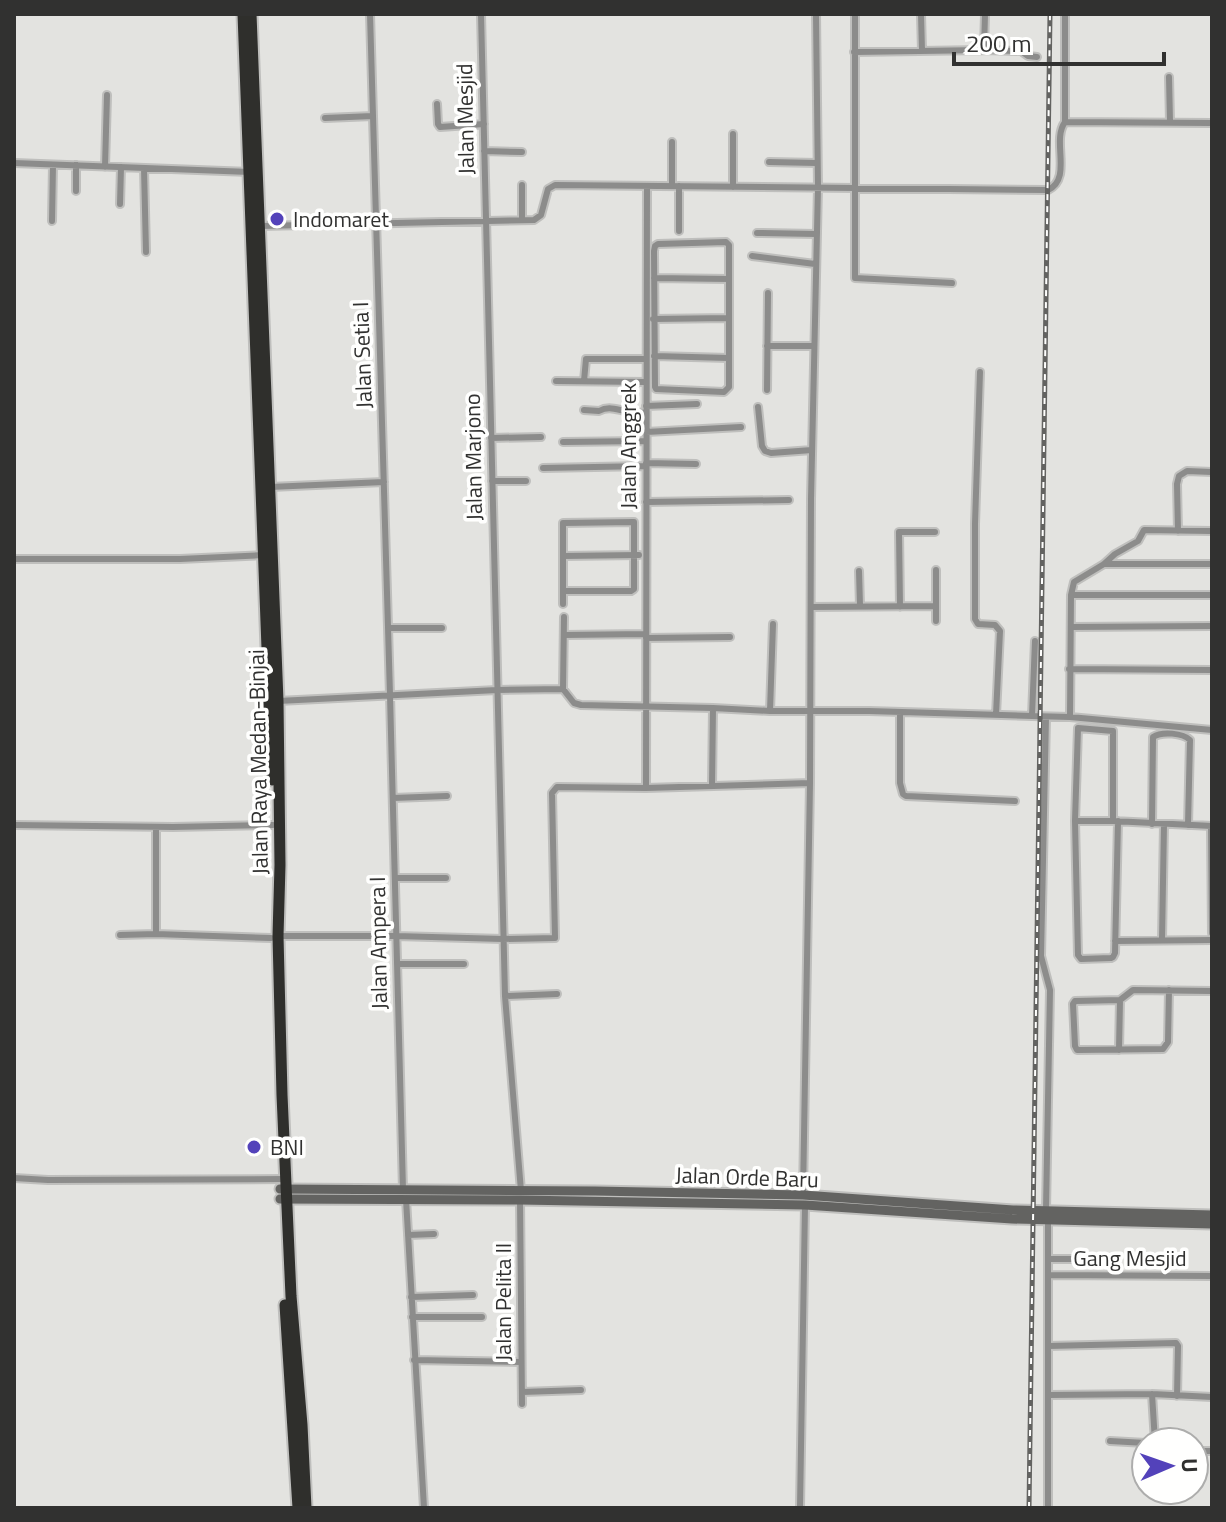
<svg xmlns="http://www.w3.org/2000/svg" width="1226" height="1522" viewBox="0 0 1226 1522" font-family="'Titillium Web',sans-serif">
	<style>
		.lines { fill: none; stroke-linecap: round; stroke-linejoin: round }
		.street-casing { stroke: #bfbfbd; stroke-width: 10 }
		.secondary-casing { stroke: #bfbfbd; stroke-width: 13 }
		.highway-casing { stroke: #bfbfbd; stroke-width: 15 }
		.street { stroke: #8c8c8b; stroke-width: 6 }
		.secondary { stroke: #636361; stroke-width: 9 }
		.highway { stroke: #2f2f2c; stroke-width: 11 }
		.rail-casing { stroke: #636361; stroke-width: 5 }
		.rail { stroke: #fffffe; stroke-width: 2; stroke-dasharray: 6; stroke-linecap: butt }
		.poi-dot { fill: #5342ba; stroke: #fffffe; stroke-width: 3 }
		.labels { text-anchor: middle; stroke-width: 7; stroke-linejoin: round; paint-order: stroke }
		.street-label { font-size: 22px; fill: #313130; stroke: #fffffe }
		.poi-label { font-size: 22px; fill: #313130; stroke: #fffffe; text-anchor: start }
	</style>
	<rect width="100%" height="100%" fill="#e3e3e0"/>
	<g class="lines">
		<defs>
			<path id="street" d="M370,14L390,695L403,1190
				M481,14L505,996L521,1191
				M855,14V278L952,283
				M921,14L922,51
				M984,50L985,14
				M854,52L984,50L1021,51L1028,56L1037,57
				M1169,77L1170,122
				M437,104L438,124L440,127L484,124
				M325,118L373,116
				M1065,122V14
				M733,134V187
				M484,151L522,152
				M769,162L817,163
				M14,163L250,172
				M105,167L107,95
				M144,168L146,252
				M522,185V220
				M672,186V142
				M679,186V231
				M76,191V165
				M120,204L121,167
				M52,221L53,165
				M260,226L534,220L541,215L548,189L555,185L1048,190C1073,178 1051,141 1065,122L1212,123
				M757,233L816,234
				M726,242L729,245V387L724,392L656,389L655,387L654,251L655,246L658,244Z
				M752,256L815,264
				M654,278L729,279
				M653,319L729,318
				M767,346H813
				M654,356L729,358
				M980,372L975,524V619L978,624L995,625L1000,631L996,715
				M556,381L646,382
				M584,381L586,359H646
				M767,390L768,293
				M646,406L697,404
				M758,407L762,446L765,451L771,453L812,450
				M584,410L599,411C608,406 615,409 625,411C632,413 639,412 646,413
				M646,432L741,427
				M491,438L541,437
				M563,442L646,441
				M646,463L696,464
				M543,468L646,466
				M492,481H526
				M270,487L384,482
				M646,502L789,500
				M1178,531L1177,484L1179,476L1187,471L1212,472
				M563,556L639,555
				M14,559H180L264,555
				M1104,564H1212
				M936,570V606
				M859,571L860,606
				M1071,595H1212
				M563,604V523L634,522V589L631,591H563
				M811,607L936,606V621
				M900,607L899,532H935
				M1071,627L1212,626
				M388,628H442
				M564,635L646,634
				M646,638L730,637
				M1069,669L1212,670
				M563,689L564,617
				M278,701L497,690L563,689L574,703L581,705L713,708L770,711H869L1032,716L1070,717L1212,730
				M770,711L773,624
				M900,712V783L903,794L906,796L1015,801
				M1032,716L1035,641
				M1070,717L1071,595L1074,582L1104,564L1115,554L1138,541L1144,530L1212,531
				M712,786L713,708
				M646,788L647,186
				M393,798L447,796
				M1075,821H1113L1212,826
				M1113,821V731L1078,728L1075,821L1078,955L1081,959L1111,958L1113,957L1115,953L1118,821
				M1152,824L1153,737C1162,731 1183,733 1190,740L1188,825
				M14,825L173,827L273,825
				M1211,826L1212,933
				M156,827V934
				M395,878H446
				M120,935L156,934L271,938
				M278,936H396L503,939L555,938L552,793L557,787L646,788L810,783
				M1162,940L1164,824
				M1115,941L1212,940
				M397,964H464
				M1169,990L1168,1042L1163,1049L1077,1050L1075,1046L1073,1004L1075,1001L1120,1000L1133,990L1212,991
				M505,996L557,994
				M1119,1050L1120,1000
				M14,1178L48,1180L286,1179
				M803,1195L810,783L811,499L818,187L816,14
				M406,1199L424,1508
				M520,1200L522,1404
				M1046,1210L1050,990L1041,956L1046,717
				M1048,1221V1508
				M408,1235L434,1234
				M1048,1259H1086
				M1048,1275L1212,1276
				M411,1297L473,1295
				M412,1317H482
				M1048,1346L1176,1343L1178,1346L1177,1396
				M414,1360L521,1362
				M522,1392L581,1390
				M1152,1394L1155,1442
				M1048,1395L1152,1394L1212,1397
				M1110,1441L1146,1443
				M1194,1451H1212
				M800,1508L805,1205"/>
			<path id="secondary" d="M280,1189L595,1191L803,1195L1013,1210L1212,1215
				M280,1199L520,1200L805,1205L1012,1219L1212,1224"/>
			<path id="highway" d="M243,14L272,780
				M251,14L278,701L280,865L278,936L282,1095L291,1296L302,1425L306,1508
				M285,1305L298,1508"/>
		</defs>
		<!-- street casing -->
		<use href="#street" class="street-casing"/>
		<!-- secondary casing -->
		<use href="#secondary" class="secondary-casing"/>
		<!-- highway casing -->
		<use href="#highway" class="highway-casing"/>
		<!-- street -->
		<use href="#street" class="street"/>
		<!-- secondary -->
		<use href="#secondary" class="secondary"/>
		<!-- highway -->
		<use href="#highway" class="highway"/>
		<defs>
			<path id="rail" d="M1029,1508L1050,14"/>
		</defs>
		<!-- rail casing -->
		<use href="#rail" class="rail-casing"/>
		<!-- rail -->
		<use href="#rail" class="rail"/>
	</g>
	<!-- markers -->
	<g class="poi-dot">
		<circle cx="277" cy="219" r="8"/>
		<circle cx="254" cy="1147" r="8"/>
	</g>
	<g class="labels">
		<!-- street labels -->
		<g class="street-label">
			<text transform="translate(465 119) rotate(-91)" y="8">Jalan Mesjid</text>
			<text transform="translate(362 355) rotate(-92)" y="8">Jalan Setia I</text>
			<text transform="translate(628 446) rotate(-90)" y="8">Jalan Anggrek</text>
			<text transform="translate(473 457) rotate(-91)" y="8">Jalan Marjono</text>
			<text transform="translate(258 762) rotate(-91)" y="8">Jalan Raya Medan-Binjai</text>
			<text transform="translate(378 943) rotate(-91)" y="8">Jalan Ampera I</text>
			<text transform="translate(747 1177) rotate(2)" y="8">Jalan Orde Baru</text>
			<text x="1130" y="1266">Gang Mesjid</text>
			<text transform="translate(503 1302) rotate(-90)" y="8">Jalan Pelita II</text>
		</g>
		<!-- poi labels -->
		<g class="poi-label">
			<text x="293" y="227">Indomaret</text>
			<text x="270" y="1155">BNI</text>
		</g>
	</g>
	<!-- border -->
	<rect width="1226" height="1522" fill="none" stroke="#313130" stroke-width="32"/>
	<!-- north arrow -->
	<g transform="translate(1170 1466) rotate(88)"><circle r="38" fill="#fffffe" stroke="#adadac" stroke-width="2"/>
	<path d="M0-6L14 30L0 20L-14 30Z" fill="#5342ba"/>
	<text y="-12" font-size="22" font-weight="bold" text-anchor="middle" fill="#313130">U</text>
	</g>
	<!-- scale -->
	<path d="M954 52v12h210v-12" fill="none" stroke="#313130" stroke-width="4"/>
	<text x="966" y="52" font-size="24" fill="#313130" stroke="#fffffe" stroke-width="6" paint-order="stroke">200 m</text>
</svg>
